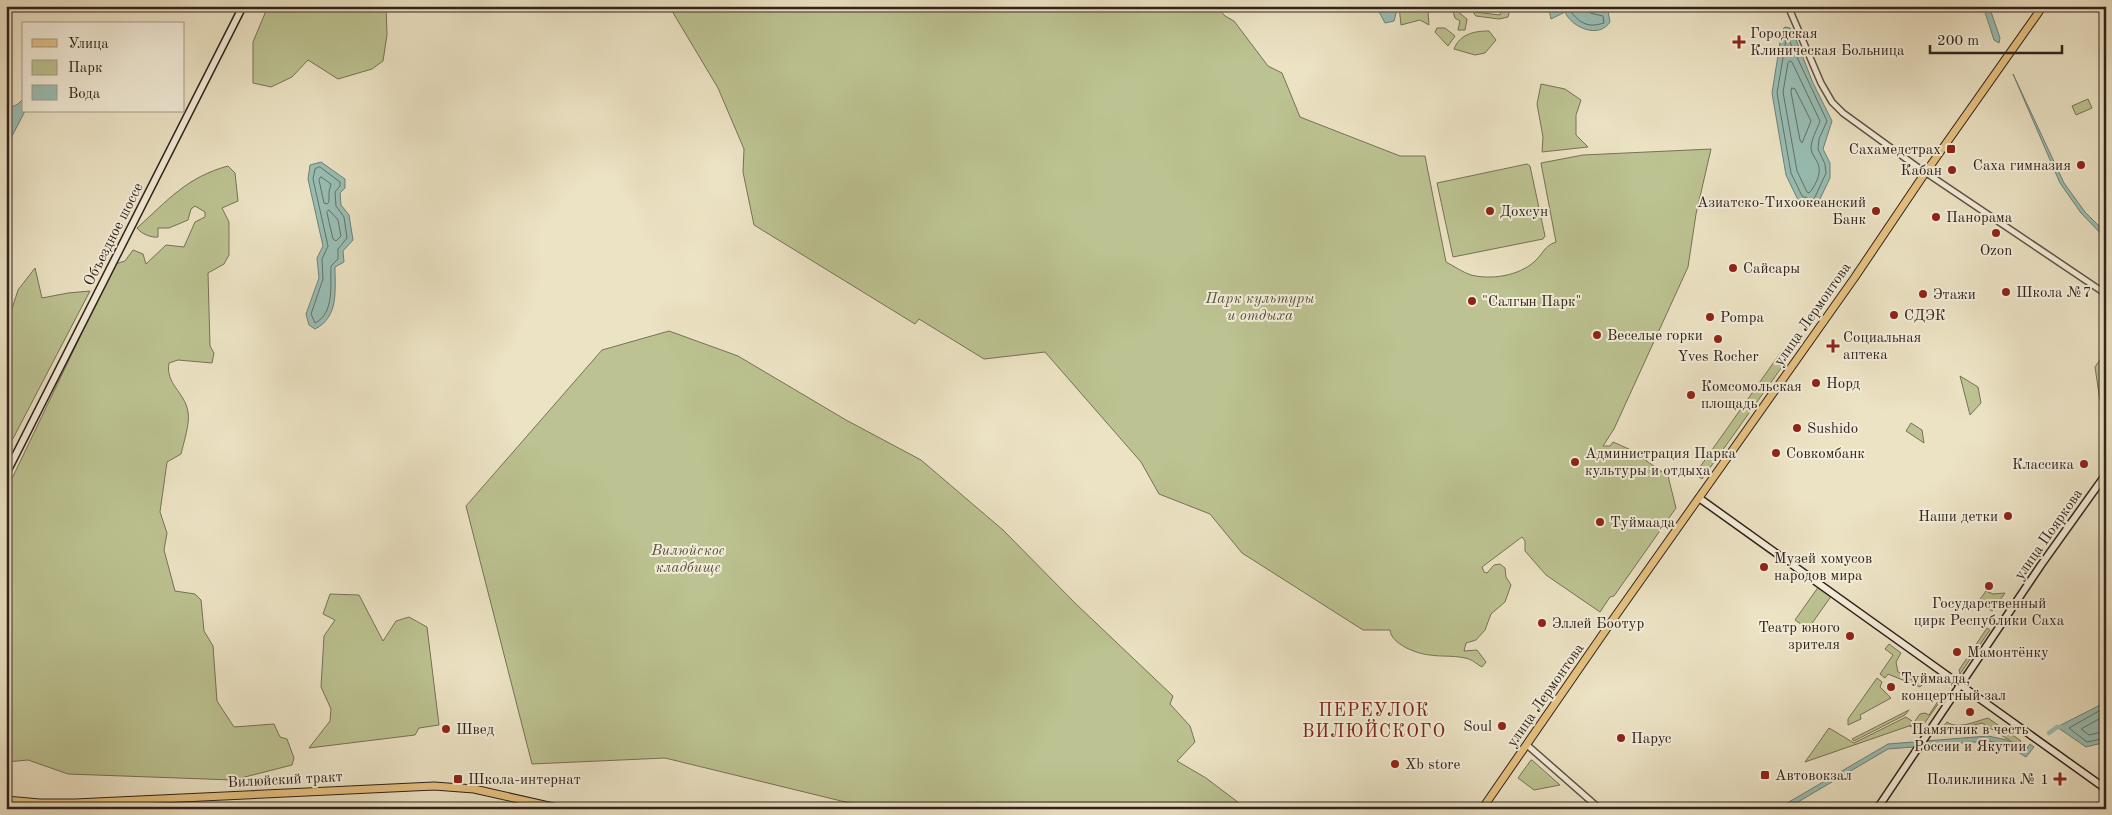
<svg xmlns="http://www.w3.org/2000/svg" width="2112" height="815" viewBox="0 0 2112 815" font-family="'Old Standard TT',serif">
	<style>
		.green { fill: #bcc291; stroke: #767256 }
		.water { fill: #99beb4; stroke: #6f8077 }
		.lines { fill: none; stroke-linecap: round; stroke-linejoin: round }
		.shore { stroke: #647068; stroke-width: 1 }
		.canal { stroke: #99beb4; stroke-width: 4.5 }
		.tertiary-casing { stroke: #5f5246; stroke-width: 8 }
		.secondary-casing { stroke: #30221c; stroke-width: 9 }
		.primary-casing { stroke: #30221c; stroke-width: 9 }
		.tertiary { stroke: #f3edd9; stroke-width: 5 }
		.secondary { stroke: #f3edd9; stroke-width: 6 }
		.primary { stroke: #e6c282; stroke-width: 7 }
		.poi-dot { fill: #8f2418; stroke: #f3edd9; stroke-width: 2 }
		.labels { text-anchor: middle; stroke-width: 4; stroke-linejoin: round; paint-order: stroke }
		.poi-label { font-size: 15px; fill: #30221c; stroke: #f3edd9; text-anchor: start }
		.street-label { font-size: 15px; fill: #30221c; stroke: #f3edd9 }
		.park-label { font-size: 15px; font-style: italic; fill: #5a523f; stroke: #f3edd9 }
		.quarter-label { font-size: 18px; letter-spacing: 1px; fill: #7a1f14; stroke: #f3edd9 }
	</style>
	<rect width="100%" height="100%" fill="#ece3c4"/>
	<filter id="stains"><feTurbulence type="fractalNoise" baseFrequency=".004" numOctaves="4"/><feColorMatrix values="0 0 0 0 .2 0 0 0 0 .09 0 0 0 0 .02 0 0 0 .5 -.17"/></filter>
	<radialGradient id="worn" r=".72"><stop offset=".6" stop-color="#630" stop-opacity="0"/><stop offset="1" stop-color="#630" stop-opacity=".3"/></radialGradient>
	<!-- green -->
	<path class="green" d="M268,6H386L387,35L383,61L372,69L338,79L308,60L292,77L271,87L253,83V42Z
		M669,6H1216L1225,16L1234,21L1268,66L1282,73L1300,117L1400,156H1425L1446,262C1454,266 1462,272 1471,275C1491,280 1518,276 1534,262C1543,254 1544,246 1556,242L1541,163L1583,155L1711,149L1696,214L1688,267L1614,429L1603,446H1610L1613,442L1631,450L1668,476L1676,508L1614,596L1610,597L1600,612L1546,575L1525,551V541L1522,537L1482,567L1484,572L1487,573L1494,565L1500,564L1505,568L1506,577L1511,585L1505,602L1491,614L1485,630L1476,640L1466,643L1464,651L1477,650L1486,662L1482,667C1478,665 1474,661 1469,659C1456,655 1443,657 1430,655C1417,654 1391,644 1390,630H1363L1242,553L1210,514L1159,494L1141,462L1045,352L984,359L919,319L915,324L754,225L743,172L744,149L718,88Z
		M1399,6H1455L1457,11L1467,19L1465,30H1458L1460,21L1455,18L1452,8L1428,12L1429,25L1420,20L1401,25Z
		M1502,6H1511L1508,17L1499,19L1476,16L1474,14V12L1500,15Z
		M1437,28H1445L1455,36L1448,46L1435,32Z
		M1489,31L1496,40L1485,53L1475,55L1454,49C1460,34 1474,31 1489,31Z
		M1541,84L1565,89L1581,100L1576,115V135L1588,147L1542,152L1543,137L1537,104Z
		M2088,99L2092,108L2076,115L2072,106Z
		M1527,164L1530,166L1545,236L1543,239L1453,257L1437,183Z
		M228,166L235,173L238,201L222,208L229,222V255L224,264L208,273L210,346L214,353L212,363L178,360L169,363C165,384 185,392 188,412C190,424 184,441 181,454L167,462L160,512L167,533L164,550L175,591L195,594L201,600L204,631L213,646L217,701L234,727L274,724L280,737L287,739L294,758L292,765L233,780L68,774L28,760L6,762V491L115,264L125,261L133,250L143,254L146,264L166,245L184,247L195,222L205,217V212L195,206L191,209L188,220L169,228H158V237C152,238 141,234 137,228C168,200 187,177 228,166Z
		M35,268L42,298L68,293L90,291L6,452V315H10L18,290Z
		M669,331L738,356L846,420L921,460L1003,530L1076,604L1173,696L1170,704L1190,726L1195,742L1177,761L1206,778L1247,809H874L665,758L532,764L466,506L602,350Z
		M2106,351V392L2100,401L2095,367Z
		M1781,352L1789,357L1702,479L1695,474Z
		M1960,376L1978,387L1981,403L1970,415Z
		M1911,423L1922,430L1924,443L1906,431Z
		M1819,586L1832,595L1808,629L1795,620Z
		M1986,591L1993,594L2005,593L1992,611L1978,602Z
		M330,594L359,595L383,641L396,621L409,617L427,627L439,725L419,728L415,735L309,748L330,721L331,709L321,687L324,636L335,620L323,614Z
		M1987,628L1990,630L1960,674L1959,670Z
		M1889,644L1901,653L1896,662L1898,672L1922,685L1920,687L1888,674L1885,678L1880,674L1893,655L1885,649Z
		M1877,678L1882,682L1880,687L1891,698L1860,715L1861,719L1848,725V719Z
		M1944,692L1946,693L1921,728L1909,726L1805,762L1829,728L1854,743L1906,717L1912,721L1910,726H1920L1915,721L1920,714L1925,713L1929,715Z
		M1909,710L1905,715L1854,741L1852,739Z
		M1988,718L2021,741L2017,745L1982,723L1962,728H1942L1947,722C1958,730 1976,721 1988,718Z
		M1531,760H1532L1560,785L1534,790L1518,778Z"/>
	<!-- water -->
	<path class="water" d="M1376,6H1398L1394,21L1385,23Z
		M1548,6H1576L1608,11L1610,22C1599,39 1572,28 1565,12L1551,19Z
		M1983,6H1989L2000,38L1999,43L1994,40Z
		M1785,27L1790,28L1793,32L1813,83L1832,121L1823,149L1830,163V178L1819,201L1813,205L1805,204L1798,200L1786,175L1772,93L1782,30Z
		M2013,74L2064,183L2085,212L2106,233V239L2081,213L2060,183Z
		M24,98L25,111L6,148V110L18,104Z
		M321,162L345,179V188L340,193L341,205L349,215L353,240L343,251L344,262L335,267C335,290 339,317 315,329L309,325L306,314L319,278L317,258L323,246L308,179L310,165Z
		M2106,702V742L2086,747L2057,727Z
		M1988,736L2007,740L2025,751L2030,744L2034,747L2026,757L2005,744L1988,741L1888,749L1786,809H1777L1888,744Z"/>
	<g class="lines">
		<!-- shore -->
		<path class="shore" d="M1553,6L1556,11L1568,9C1579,21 1585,29 1604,23L1603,16L1590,13L1587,6
			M1788,38L1827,121L1819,139L1818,149L1825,164L1826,173L1815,197L1812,200L1802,196L1791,173L1777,93L1786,40Z
			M1790,61L1792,62L1820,121C1817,130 1811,139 1811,149C1812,156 1818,160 1819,167C1821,175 1814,188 1809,193L1807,192L1797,171L1783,92L1788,63Z
			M1792,88L1795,89L1811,121L1802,143L1800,140L1791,92Z
			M320,167L340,182V186L335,192L336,206L344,217L347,238L338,249V259L331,266C330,284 335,313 315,323L311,314L323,279L322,259L328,246L313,179L315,169Z
			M321,177L331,184L329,192V202L327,204L324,203L319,180Z
			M329,210L338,220L341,236L336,241L333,239L327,213Z
			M2106,707L2069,728L2087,742L2106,738
			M2106,715L2081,729L2089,735L2106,731"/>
		<!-- canal -->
		<path class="canal" d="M2049,733L2057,727H2060"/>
		<defs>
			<path id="tertiary" d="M1788,6L1821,83L1832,102L1843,113L1916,166L2106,294
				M1527,745L1600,809"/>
			<path id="secondary" d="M6,474L243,6
				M1699,498L2106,789
				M1877,809L2041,565L2106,474"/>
			<path id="primary" d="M6,800L40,803H75L434,786L474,789L562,809
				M1482,809L1614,618L1855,277L1921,179L2043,6"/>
		</defs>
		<!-- tertiary casing -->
		<use href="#tertiary" class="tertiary-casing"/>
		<!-- secondary casing -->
		<use href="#secondary" class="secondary-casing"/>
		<!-- primary casing -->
		<use href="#primary" class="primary-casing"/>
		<!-- tertiary -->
		<use href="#tertiary" class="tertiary"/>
		<!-- secondary -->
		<use href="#secondary" class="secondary"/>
		<!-- primary -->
		<use href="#primary" class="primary"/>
	</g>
	<!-- markers -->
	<g class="poi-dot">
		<path d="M1736.5 34.5h5v5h5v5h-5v5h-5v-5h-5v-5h5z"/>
		<rect x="1946" y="144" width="10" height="10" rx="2.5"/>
		<circle cx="2081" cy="165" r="5"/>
		<circle cx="1952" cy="170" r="5"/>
		<circle cx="1490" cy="211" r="5"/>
		<circle cx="1876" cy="211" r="5"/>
		<circle cx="1936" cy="217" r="5"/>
		<circle cx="1996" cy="233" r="5"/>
		<circle cx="1733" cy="268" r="5"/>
		<circle cx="2006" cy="292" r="5"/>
		<circle cx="1923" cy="294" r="5"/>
		<circle cx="1472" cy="301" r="5"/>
		<circle cx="1894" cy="315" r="5"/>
		<circle cx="1710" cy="317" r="5"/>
		<circle cx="1597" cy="335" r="5"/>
		<circle cx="1718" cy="339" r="5"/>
		<path d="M1830.5 338.5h5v5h5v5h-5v5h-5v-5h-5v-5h5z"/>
		<circle cx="1816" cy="383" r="5"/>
		<circle cx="1691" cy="395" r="5"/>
		<circle cx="1797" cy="428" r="5"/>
		<circle cx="1776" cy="453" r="5"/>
		<circle cx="1575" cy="462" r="5"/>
		<circle cx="2084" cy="464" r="5"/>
		<circle cx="2008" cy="516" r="5"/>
		<circle cx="1600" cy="522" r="5"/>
		<circle cx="1764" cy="567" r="5"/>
		<circle cx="1989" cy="586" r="5"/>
		<circle cx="1542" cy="623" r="5"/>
		<circle cx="1850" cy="636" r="5"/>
		<circle cx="1957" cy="652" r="5"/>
		<circle cx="1891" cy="687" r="5"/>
		<circle cx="1970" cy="712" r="5"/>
		<circle cx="1502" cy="726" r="5"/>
		<circle cx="446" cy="729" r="5"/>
		<circle cx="1621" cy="738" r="5"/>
		<circle cx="1395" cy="764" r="5"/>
		<rect x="1760" y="770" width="10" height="10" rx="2.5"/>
		<rect x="453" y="774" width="10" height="10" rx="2.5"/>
		<path d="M2057.5 771.5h5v5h5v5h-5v5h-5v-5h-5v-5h5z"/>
	</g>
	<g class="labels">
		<!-- poi labels -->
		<g class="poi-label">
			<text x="1750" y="38">Городская<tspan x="1750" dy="17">Клиническая Больница</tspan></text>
			<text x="1941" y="154" text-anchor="end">Сахамедстрах</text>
			<text x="2071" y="170" text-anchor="end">Саха гимназия</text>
			<text x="1942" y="175" text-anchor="end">Кабан</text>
			<text x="1866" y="207" text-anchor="end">Азиатско-Тихоокеанский<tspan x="1866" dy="17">Банк</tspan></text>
			<text x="1500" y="216">Дохсун</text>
			<text x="1946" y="222">Панорама</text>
			<text x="1996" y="255" text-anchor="middle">Ozon</text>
			<text x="1743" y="273">Сайсары</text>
			<text x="2016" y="297">Школа №7</text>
			<text x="1933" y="299">Этажи</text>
			<text x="1482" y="306">"Салгын Парк"</text>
			<text x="1904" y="320">СДЭК</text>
			<text x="1720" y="322">Pompa</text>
			<text x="1607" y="340">Веселые горки</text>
			<text x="1843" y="342">Социальная<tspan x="1843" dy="17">аптека</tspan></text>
			<text x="1718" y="361" text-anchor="middle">Yves Rocher</text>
			<text x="1826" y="388">Норд</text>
			<text x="1701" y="391">Комсомольская<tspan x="1701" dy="17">площадь</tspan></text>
			<text x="1807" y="433">Sushido</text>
			<text x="1585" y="458">Администрация Парка<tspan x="1585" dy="17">культуры и отдыха</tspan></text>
			<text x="1786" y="458">Совкомбанк</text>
			<text x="2074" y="469" text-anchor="end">Классика</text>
			<text x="1998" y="521" text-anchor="end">Наши детки</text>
			<text x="1610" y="527">Туймаада</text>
			<text x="1774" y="563">Музей хомусов<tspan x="1774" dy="17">народов мира</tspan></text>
			<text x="1989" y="608" text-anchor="middle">Государственный<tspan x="1989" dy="17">цирк Республики Саха</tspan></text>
			<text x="1552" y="628">Эллей Боотур</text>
			<text x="1840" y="632" text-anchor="end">Театр юного<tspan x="1840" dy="17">зрителя</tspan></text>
			<text x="1967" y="657">Мамонтёнку</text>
			<text x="1901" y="683">Туймаада,<tspan x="1901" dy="17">концертный зал</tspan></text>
			<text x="1492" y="731" text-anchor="end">Soul</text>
			<text x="456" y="734">Швед</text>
			<text x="1970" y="734" text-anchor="middle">Памятник в честь<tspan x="1970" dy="17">России и Якутии</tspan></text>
			<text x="1631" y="743">Парус</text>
			<text x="1405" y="769">Xb store</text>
			<text x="1775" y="780">Автовокзал</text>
			<text x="468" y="784">Школа-интернат</text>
			<text x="2049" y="784" text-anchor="end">Поликлиника № 1</text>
		</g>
		<!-- street labels -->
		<g class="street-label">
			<text transform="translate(113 234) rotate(-63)" y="5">Объездное шоссе</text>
			<text transform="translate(1812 314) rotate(-55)" y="5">улица Лермонтова</text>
			<text transform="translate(2048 534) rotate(-55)" y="5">улица Пояркова</text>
			<text transform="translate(1545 695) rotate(-55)" y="5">улица Лермонтова</text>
			<text transform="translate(285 779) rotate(-3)" y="5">Вилюйский тракт</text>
		</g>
		<!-- park labels -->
		<g class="park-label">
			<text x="1260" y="303">Парк культуры<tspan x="1260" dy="17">и отдыха</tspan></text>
			<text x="688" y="555">Вилюйское<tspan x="688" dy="17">кладбище</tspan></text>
		</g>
		<!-- quarter labels -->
		<g class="quarter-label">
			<text x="1374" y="716">ПЕРЕУЛОК<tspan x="1374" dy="21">ВИЛЮЙСКОГО</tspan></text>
		</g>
	</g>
	<!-- margin -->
	<rect width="2112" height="815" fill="none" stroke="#ece3c4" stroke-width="25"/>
	<rect x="8" y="8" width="2097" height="800" fill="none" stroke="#30221c" stroke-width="2.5"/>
	<rect x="12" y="12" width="2087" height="790" fill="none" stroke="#30221c"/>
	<!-- legend -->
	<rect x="22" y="22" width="162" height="90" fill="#f3edd9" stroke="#a59c8d"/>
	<rect x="32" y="39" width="25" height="8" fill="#e6c282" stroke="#a59c8d"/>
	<text x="68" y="48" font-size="15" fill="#30221c">Улица</text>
	<rect x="32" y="60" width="25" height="15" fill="#bcc291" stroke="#a59c8d"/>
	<text x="68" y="72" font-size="15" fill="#30221c">Парк</text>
	<rect x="32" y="85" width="25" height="15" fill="#99beb4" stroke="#a59c8d"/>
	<text x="68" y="98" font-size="15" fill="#30221c">Вода</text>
	<!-- scale -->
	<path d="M1930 45v8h132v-8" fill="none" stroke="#30221c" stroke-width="2.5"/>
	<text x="1937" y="45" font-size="15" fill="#30221c" stroke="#f3edd9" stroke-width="4" paint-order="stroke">200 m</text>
	<rect width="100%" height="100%" filter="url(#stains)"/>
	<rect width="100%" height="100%" fill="url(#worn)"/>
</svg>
